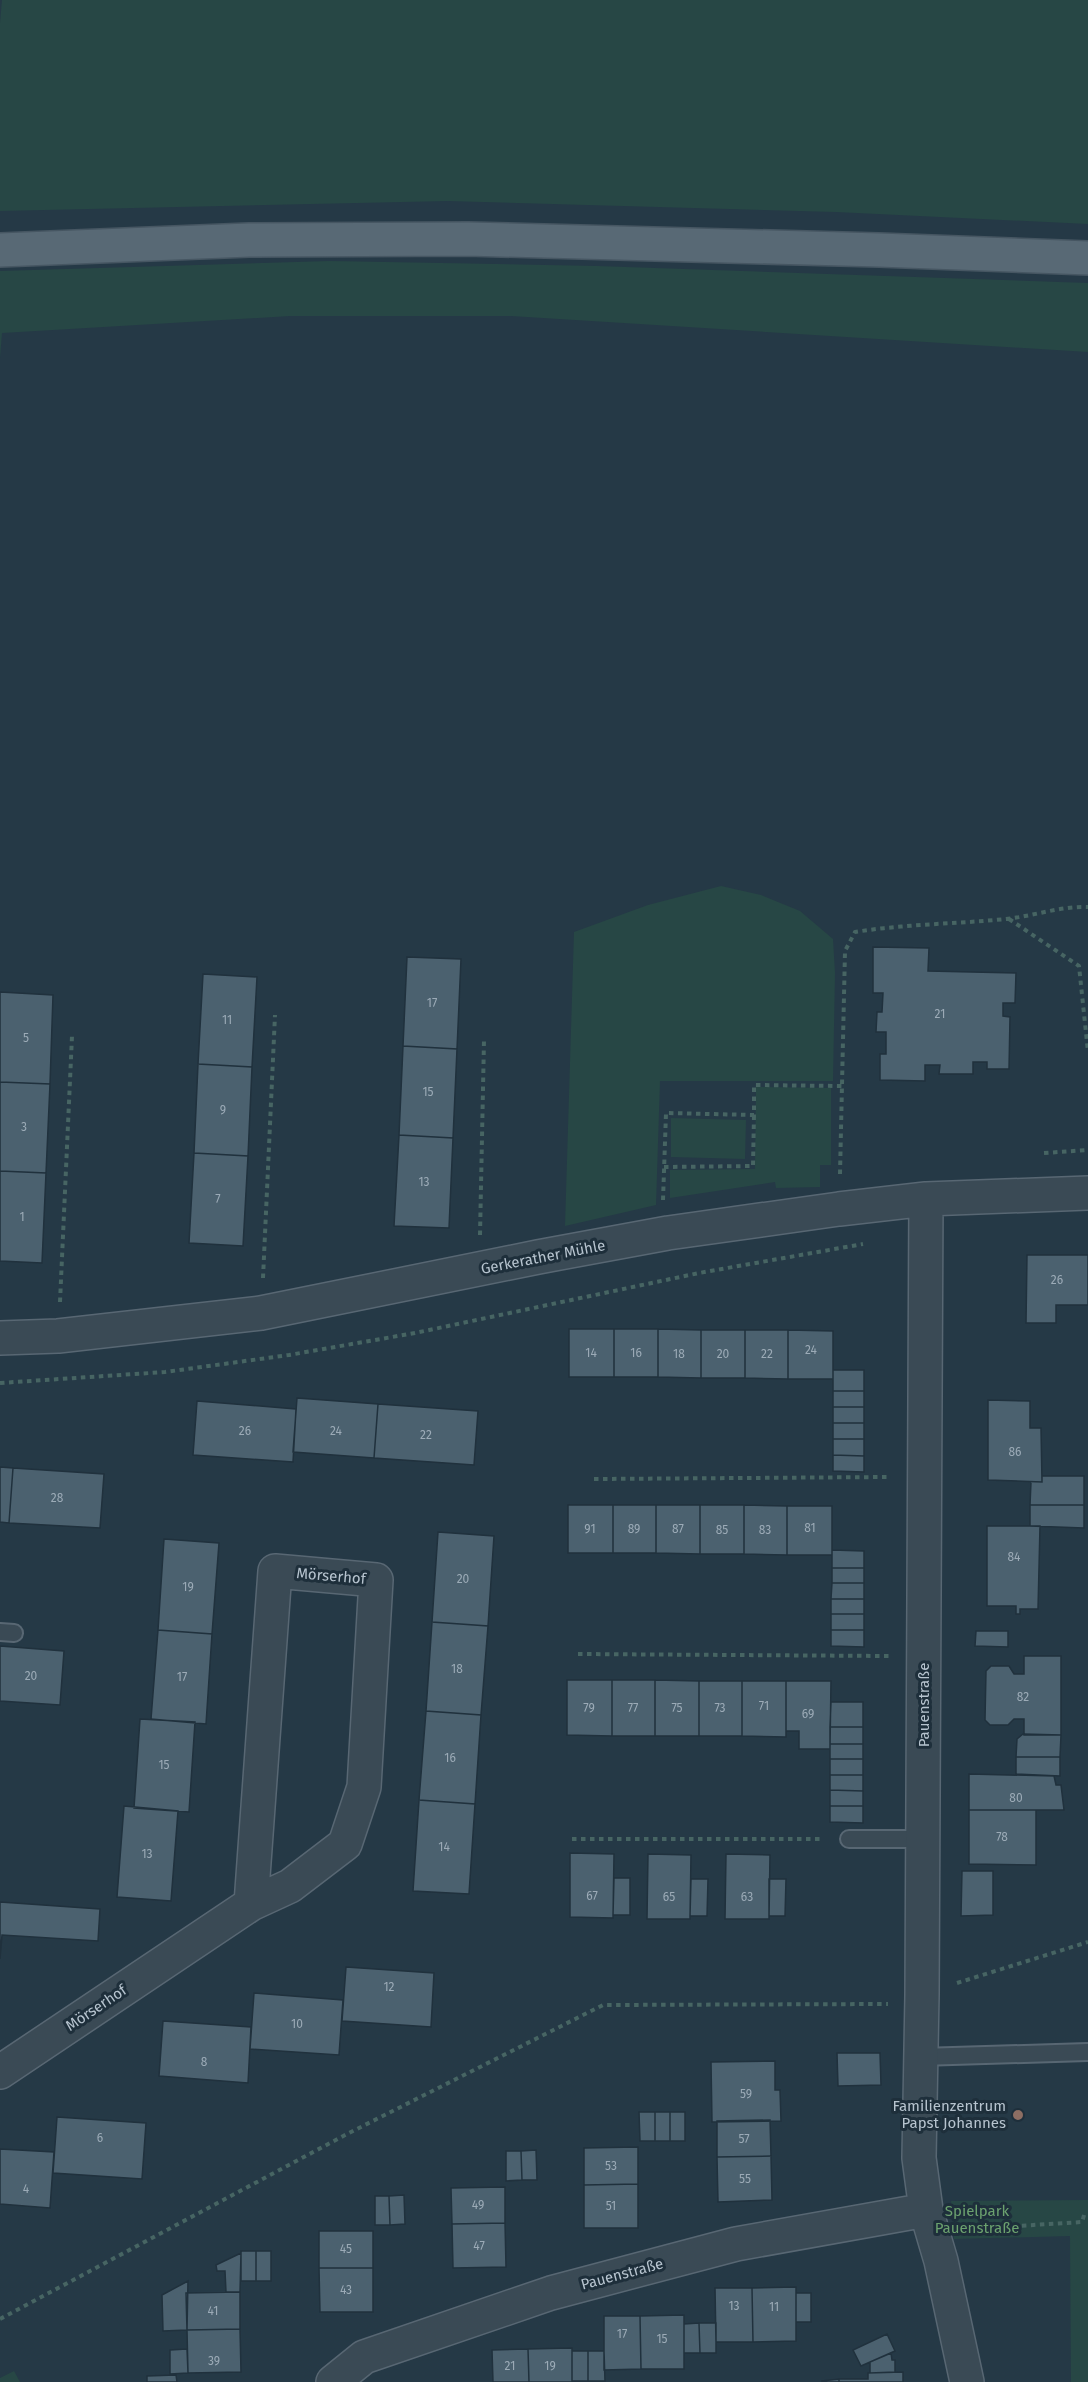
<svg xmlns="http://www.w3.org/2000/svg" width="1088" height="2382" viewBox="0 0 1088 2382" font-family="'Fira Sans',sans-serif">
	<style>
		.green { fill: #274745 }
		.building { fill: #4b616f; stroke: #20313d; stroke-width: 1.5 }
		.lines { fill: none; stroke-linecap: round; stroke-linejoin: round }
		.service-casing { stroke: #586773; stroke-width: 20 }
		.minor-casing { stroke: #586773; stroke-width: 36 }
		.primary-casing { stroke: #465662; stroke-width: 36 }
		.path { stroke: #476563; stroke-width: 4; stroke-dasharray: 4.5 4.5; stroke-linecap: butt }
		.service { stroke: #3a4a55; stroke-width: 16 }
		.minor { stroke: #3a4a55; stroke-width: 33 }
		.primary { stroke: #586975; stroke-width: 33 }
		.education-dot { fill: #8d6e63; stroke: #1e2f3b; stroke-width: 2 }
		.labels { text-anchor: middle; stroke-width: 6; stroke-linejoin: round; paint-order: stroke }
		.number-label { font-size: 12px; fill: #9cabb7 }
		.street-label { font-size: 15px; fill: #b7c4cf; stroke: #1e2f3b }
		.poi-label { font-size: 15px; fill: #b7c4cf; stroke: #1e2f3b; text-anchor: end }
		.park-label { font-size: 15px; fill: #6ca26f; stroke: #1e2f3b }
	</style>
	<rect width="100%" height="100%" fill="#253946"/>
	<!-- green -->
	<path class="green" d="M2,0H1088V224L836,212L448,201L0,211V23Z
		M330,261L597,266L1088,283V352L511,316H290L2,333L0,358V271Z
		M721,886L761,895L800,911L833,939L835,973L833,1081H660L656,1205L565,1226L574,932L648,905Z
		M756,1087L831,1088V1165H820V1187L776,1188L775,1182L670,1198V1170L755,1169Z
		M671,1118L746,1120L745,1159L671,1157Z
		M1088,2200V2382H1071L1070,2236L954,2239L951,2201Z
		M14,2371L20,2382H0V2378Z"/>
	<!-- building -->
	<path class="building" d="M873,947L929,948L928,971L1016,973L1015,1003H1003V1016L1010,1017L1009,1069H987V1062H973V1074H939L940,1065H925V1081L880,1080V1054H886V1032H876L877,1012H882L883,993H873Z
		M407,957L461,959L457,1049L403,1046Z
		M203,974L257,977L252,1067L198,1064Z
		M0,992L53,995L50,1084L0,1082Z
		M403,1046L457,1049L453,1138L399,1135Z
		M198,1064L252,1067L248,1156L194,1153Z
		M0,1082L50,1084L46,1173L0,1171Z
		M399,1135L453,1138L449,1228L394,1226Z
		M194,1153L248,1156L243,1246L189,1243Z
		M0,1171L46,1173L42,1263L0,1261Z
		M1027,1255H1088V1305H1056V1323H1026Z
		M569,1329H614V1377H569Z
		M614,1329H658V1377H614Z
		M658,1329L701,1330V1378L658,1377Z
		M701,1330H745V1378H701Z
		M745,1330H788V1379L745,1378Z
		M788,1330L833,1331V1379H788Z
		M833,1370H864V1391H833Z
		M833,1391H864V1407H833Z
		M297,1398L378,1404L374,1458L293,1452Z
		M988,1400L1030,1401V1428H1041L1042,1482L988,1480Z
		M197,1401L296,1409L293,1462L193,1455Z
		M378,1404L478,1411L474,1465L374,1458Z
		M833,1407H864V1423H833Z
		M833,1423H864V1439H833Z
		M833,1439H864V1456L833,1455Z
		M833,1455L864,1456V1472L833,1471Z
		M0,1467L13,1468L9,1523L0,1522Z
		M13,1468L104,1474L100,1528L9,1523Z
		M1042,1476H1084V1505H1030L1031,1482H1042Z
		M568,1505H613V1553H568Z
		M613,1505H656V1553H613Z
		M656,1505H700V1554L656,1553Z
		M700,1505H744V1554H700Z
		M744,1505L787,1506V1555L744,1554Z
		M1030,1505H1084V1528L1030,1526Z
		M787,1506H832V1555H787Z
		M987,1526H1040L1038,1609H1020V1614H1016V1606H987Z
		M438,1532L494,1536L488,1626L432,1622Z
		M164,1539L219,1543L212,1634L158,1630Z
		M832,1550L864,1551V1568H832Z
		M832,1568H864V1583H832Z
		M832,1583H864V1599H831Z
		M831,1599H864V1614H831Z
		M831,1614H864V1630H831Z
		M432,1622L488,1626L481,1715L426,1711Z
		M158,1630L212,1634L206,1724L151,1719Z
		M831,1630H864V1647L831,1646Z
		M976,1631H1008V1647L975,1646Z
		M0,1646L64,1651L60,1705L0,1701Z
		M1024,1656H1061V1735H1024V1719H1014L1008,1725H990L985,1720L986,1671L991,1666H1009L1014,1674H1024Z
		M567,1680H612V1736L567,1735Z
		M612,1680H655V1736H612Z
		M655,1680L699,1681V1736H655Z
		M699,1681H742V1736H699Z
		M742,1681H786V1737L742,1736Z
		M786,1681H831L830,1749H799V1731H786Z
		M831,1702H863V1727H830Z
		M426,1711L481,1715L475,1804L419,1800Z
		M140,1719L195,1722L189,1812L134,1808Z
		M830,1727H863V1744H830Z
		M1023,1734L1061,1735L1060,1757H1016L1017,1739Z
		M830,1744H863V1759H830Z
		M1016,1757H1060V1776L1016,1774Z
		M830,1759H863V1775H830Z
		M969,1774L1054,1776L1056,1785H1061L1064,1810H969Z
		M830,1775H863V1791L830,1790Z
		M830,1790L863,1791V1806H830Z
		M419,1800L475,1804L469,1894L413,1891Z
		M124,1806L178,1811L171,1901L117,1897Z
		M830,1806H863V1823L830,1822Z
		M969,1810H1036V1865L969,1864Z
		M570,1853L614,1854L613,1918L570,1917Z
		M648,1854L691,1855L690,1919H647Z
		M726,1854L770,1855L769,1919H725Z
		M962,1871H993V1915L961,1916Z
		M614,1878H630V1915H613Z
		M691,1879H708L707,1916H690Z
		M769,1879H786L785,1916H769Z
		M0,1902L100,1909L98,1941L2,1935L0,1959Z
		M346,1967L434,1973L431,2027L342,2021Z
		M254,1993L343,2000L339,2055L250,2049Z
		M163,2021L251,2027L248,2083L159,2076Z
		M837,2053H880L881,2085L838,2086Z
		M775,2061V2090H780L781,2121L712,2122L711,2062Z
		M639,2112H655V2141H640Z
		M655,2112H670V2141H655Z
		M670,2112H685V2141H670Z
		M57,2117L146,2123L142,2179L53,2173Z
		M770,2120L771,2156L717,2157V2121Z
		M638,2147V2184L584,2185V2148Z
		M0,2149L54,2152L50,2208L0,2204Z
		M536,2150L537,2180H522L521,2151Z
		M506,2151H521L522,2180L506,2181Z
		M771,2156L772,2200L718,2202L717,2157Z
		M638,2184V2228H584V2185Z
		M505,2187V2223L452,2224L451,2188Z
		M404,2195L405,2224L390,2225L389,2196Z
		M375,2196H389L390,2225H375Z
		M505,2223L506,2267L453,2268L452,2224Z
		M319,2231H373V2268H319Z
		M241,2251H256V2281H241Z
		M256,2251H271V2281H256Z
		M241,2253L240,2292H226L225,2271H217L216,2265Z
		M319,2268H373V2312H320Z
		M188,2281L187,2330L163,2331L162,2295Z
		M796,2287V2341L753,2342L752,2288Z
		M715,2288H752L753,2342H716Z
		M240,2292V2329L187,2330L186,2293Z
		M796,2293H811V2322H796Z
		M684,2315V2369H641L640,2316Z
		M604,2316H640L641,2369L604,2370Z
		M699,2323L700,2353H684V2324Z
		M699,2323H716V2353H700Z
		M240,2329L241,2372L188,2373L187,2330Z
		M887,2334L895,2351L861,2366L853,2350Z
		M572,2348V2382H529L528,2349Z
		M187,2349L188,2373L170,2374V2350Z
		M528,2349L529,2382H493L492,2350Z
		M572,2351H588V2381H572Z
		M588,2351H604L605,2381H588Z
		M891,2353L892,2360H895V2372L870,2373V2362Z
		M903,2372V2382H839V2379H868V2373Z
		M176,2375L177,2382H147V2376Z
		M839,2379V2382H822V2381Z"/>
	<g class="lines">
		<defs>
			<path id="service" d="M0,1632L14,1633
				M849,1839H923
				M920,2057L1088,2052"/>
			<path id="minor" d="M926,1199L922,1995L919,2158L926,2210L941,2261L967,2382
				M0,1338L58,1336L261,1313L538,1257L668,1233L839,1209L926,1199L1088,1193
				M0,2072L251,1904L290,1886L345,1844L364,1787L376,1580L275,1571L251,1904
				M333,2382L364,2357L551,2293L736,2244L926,2210"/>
			<path id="primary" d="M0,250L249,240L468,239L879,250L1088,258"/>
		</defs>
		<!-- service casing -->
		<use href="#service" class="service-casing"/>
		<!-- minor casing -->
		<use href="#minor" class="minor-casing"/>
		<!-- primary casing -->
		<use href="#primary" class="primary-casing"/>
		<!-- path -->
		<path class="path" d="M1009,919L1079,966L1088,1052
			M1044,1153L1088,1150
			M664,1167L753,1166L754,1115
			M840,1174L845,951L855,932C905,924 956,924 1006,919C1034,916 1060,906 1088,907
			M663,1200L666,1113L754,1115V1085L842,1086
			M480,1235L484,1040
			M263,1278L275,1015
			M60,1302L72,1036
			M0,1383L165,1372L289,1355L415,1333L699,1273L863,1244
			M594,1479L891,1477
			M578,1654L890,1656
			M572,1839H824
			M957,1983L1088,1942
			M968,2229L1082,2222L1085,2212
			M0,2319L347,2134L603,2005L888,2004"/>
		<!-- service -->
		<use href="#service" class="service"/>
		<!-- minor -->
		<use href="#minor" class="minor"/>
		<!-- primary -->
		<use href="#primary" class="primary"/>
	</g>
	<!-- markers -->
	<circle class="education-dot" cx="1018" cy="2115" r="6"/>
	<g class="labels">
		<!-- number labels -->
		<g class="number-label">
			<text x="432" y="1007">17</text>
			<text x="940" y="1018">21</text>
			<text x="227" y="1024">11</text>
			<text x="26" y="1042">5</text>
			<text x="428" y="1096">15</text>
			<text x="223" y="1114">9</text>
			<text x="24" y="1131">3</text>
			<text x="424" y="1186">13</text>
			<text x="218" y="1203">7</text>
			<text x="22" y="1221">1</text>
			<text x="1057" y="1284">26</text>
			<text x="811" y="1354">24</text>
			<text x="591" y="1357">14</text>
			<text x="636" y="1357">16</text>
			<text x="679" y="1358">18</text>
			<text x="723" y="1358">20</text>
			<text x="767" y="1358">22</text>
			<text x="245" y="1435">26</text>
			<text x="336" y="1435">24</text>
			<text x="426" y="1439">22</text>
			<text x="1015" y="1456">86</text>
			<text x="57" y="1502">28</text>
			<text x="810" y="1532">81</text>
			<text x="590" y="1533">91</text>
			<text x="634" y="1533">89</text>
			<text x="678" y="1533">87</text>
			<text x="722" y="1534">85</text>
			<text x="765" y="1534">83</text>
			<text x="1014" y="1561">84</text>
			<text x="463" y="1583">20</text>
			<text x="188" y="1591">19</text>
			<text x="457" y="1673">18</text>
			<text x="31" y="1680">20</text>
			<text x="182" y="1681">17</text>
			<text x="1023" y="1701">82</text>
			<text x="764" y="1710">71</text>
			<text x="589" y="1712">79</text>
			<text x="633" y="1712">77</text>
			<text x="677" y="1712">75</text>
			<text x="720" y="1712">73</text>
			<text x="808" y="1718">69</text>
			<text x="450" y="1762">16</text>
			<text x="164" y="1769">15</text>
			<text x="1016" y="1802">80</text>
			<text x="1002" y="1841">78</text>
			<text x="444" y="1851">14</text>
			<text x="147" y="1858">13</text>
			<text x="592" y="1900">67</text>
			<text x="669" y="1901">65</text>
			<text x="747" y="1901">63</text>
			<text x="389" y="1991">12</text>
			<text x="297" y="2028">10</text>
			<text x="204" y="2066">8</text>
			<text x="746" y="2098">59</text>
			<text x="100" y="2142">6</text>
			<text x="744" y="2143">57</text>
			<text x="611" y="2170">53</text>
			<text x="745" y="2183">55</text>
			<text x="26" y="2193">4</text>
			<text x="478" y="2209">49</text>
			<text x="611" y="2210">51</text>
			<text x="479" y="2250">47</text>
			<text x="346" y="2253">45</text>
			<text x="346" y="2294">43</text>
			<text x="734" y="2310">13</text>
			<text x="774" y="2311">11</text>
			<text x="213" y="2315">41</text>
			<text x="622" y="2338">17</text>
			<text x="662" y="2343">15</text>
			<text x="214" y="2365">39</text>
			<text x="510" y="2370">21</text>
			<text x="550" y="2370">19</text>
		</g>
		<!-- street labels -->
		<g class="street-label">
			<text transform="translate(543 1257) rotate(-11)" y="5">Gerkerather Mühle</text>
			<text transform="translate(331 1576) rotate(5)" y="5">Mörserhof</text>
			<text transform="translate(924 1705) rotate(-90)" y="5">Pauenstraße</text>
			<text transform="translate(96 2008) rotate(-34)" y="5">Mörserhof</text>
			<text transform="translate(622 2274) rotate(-15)" y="5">Pauenstraße</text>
		</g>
		<!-- poi labels -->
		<g class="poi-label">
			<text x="1006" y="2111">Familienzentrum<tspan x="1006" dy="17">Papst Johannes</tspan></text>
		</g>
		<!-- park labels -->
		<g class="park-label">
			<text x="977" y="2216">Spielpark<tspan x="977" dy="17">Pauenstraße</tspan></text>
		</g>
	</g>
</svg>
